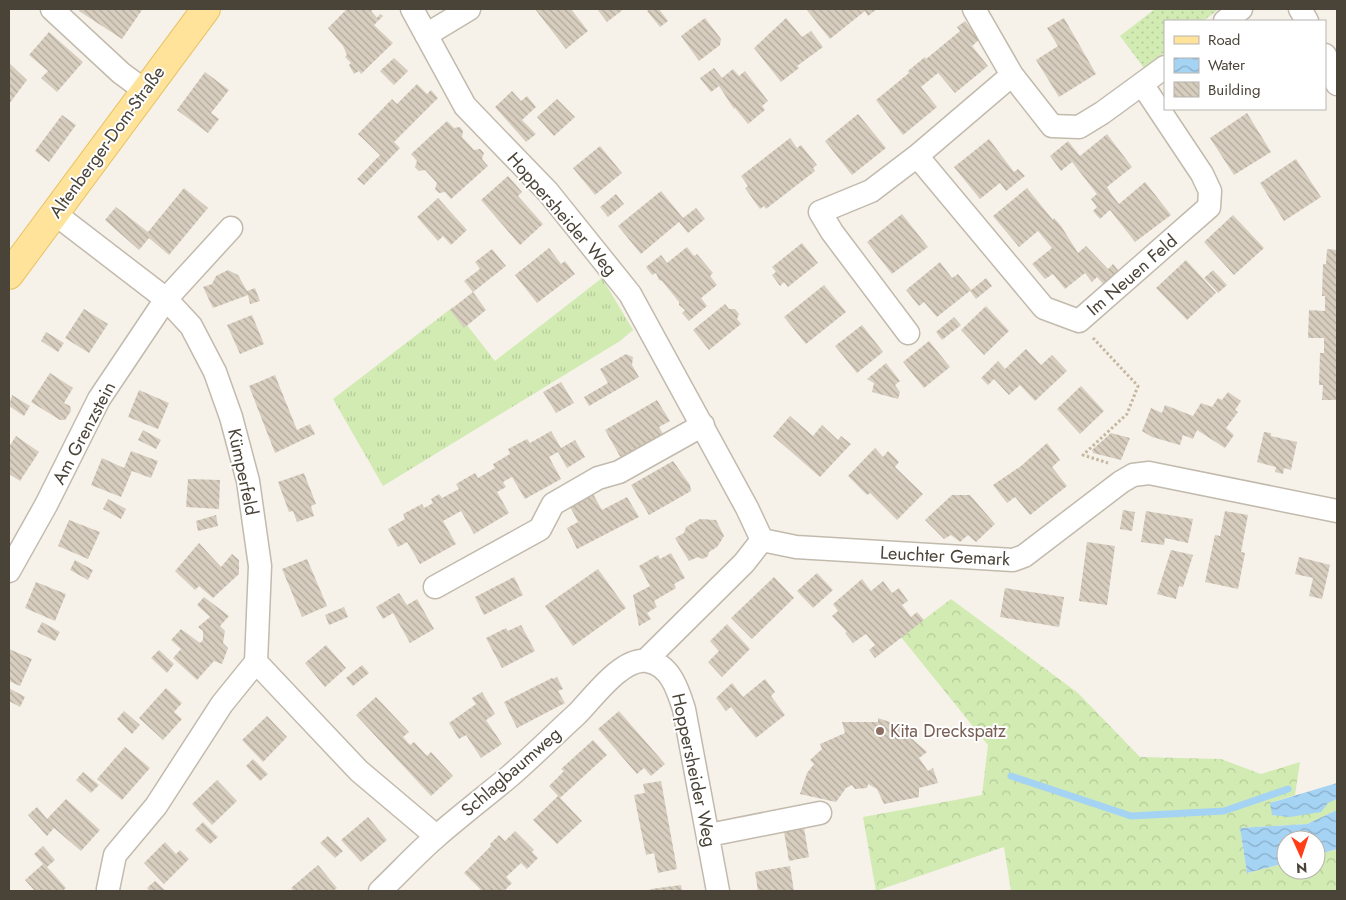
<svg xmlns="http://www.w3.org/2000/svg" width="1346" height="900" viewBox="0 0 1346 900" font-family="Jost,sans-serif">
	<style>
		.grass { fill: url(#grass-tufts) }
		.forest { fill: url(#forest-crowns) }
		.park { fill: url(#park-dots) }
		.water { fill: url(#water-waves) }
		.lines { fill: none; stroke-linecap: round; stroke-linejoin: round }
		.stream { stroke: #a5d3f4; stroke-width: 7 }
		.building { fill: url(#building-back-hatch) }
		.minor-casing { stroke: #c2baac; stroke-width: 25 }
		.major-casing { stroke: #e9c364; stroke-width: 30 }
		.path { stroke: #c4b79d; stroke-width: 3; stroke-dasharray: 2.5 2.5; stroke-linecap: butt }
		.minor { stroke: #fff; stroke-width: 22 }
		.major { stroke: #ffe39a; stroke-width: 28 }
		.education-dot { fill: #8d6e63; stroke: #fff; stroke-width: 2 }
		.labels { text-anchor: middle; stroke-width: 4; stroke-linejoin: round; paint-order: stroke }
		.street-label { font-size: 18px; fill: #4a4338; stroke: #fff }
		.education-label { font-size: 18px; fill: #785e54; stroke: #fff; text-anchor: start }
	</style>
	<defs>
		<pattern id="grass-tufts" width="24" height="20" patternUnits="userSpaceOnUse" patternTransform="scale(1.25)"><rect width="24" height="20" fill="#d1ebb2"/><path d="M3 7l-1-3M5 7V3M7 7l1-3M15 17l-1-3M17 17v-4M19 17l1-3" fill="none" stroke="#b5cb9a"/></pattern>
		<pattern id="forest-crowns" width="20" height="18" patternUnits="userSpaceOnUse" patternTransform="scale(1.25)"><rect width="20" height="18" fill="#d1ebb2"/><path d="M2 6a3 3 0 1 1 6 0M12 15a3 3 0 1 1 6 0" fill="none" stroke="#b5cb9a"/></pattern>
		<pattern id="park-dots" width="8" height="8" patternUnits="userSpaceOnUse" patternTransform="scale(1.25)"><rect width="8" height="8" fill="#d1ebb2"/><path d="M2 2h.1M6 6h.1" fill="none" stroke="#b5cb9a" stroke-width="1.8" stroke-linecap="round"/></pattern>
		<pattern id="water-waves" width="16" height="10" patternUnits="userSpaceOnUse" patternTransform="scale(1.25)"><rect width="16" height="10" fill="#a5d3f4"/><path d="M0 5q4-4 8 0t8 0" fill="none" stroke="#88adc7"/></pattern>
		<pattern id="building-back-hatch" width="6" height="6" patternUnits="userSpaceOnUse" patternTransform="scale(1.25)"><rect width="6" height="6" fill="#d8cebf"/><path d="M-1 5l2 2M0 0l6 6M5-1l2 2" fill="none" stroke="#b1a99c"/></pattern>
	</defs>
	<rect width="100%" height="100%" fill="#f6f2ea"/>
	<!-- grass -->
	<path class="grass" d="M602,278L633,330L620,341L383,486L333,399L453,307L495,361Z"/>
	<!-- forest -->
	<path class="forest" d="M951,599L1078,693L1140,757L1221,759L1261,774L1300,762L1295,795L1270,803L1328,802L1337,799V810L1307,824L1240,828L1247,873L1286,863V870H1316V855L1337,849V891H1011L1004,847L876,891L863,817L982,795L988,745L901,637Z"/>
	<!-- park -->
	<path class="park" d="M1155,9H1219L1203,21H1165V52L1144,68L1120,36Z"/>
	<!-- water -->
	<path class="water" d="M1337,783V799L1328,803L1321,812L1290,817L1272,815L1270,803Z
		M1337,810V849L1316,855V840H1286V863L1247,873L1240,828L1307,824Z"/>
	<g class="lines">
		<!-- stream -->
		<path class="stream" d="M1011,776L1131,816L1224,811L1288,789"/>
	</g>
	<!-- building -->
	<path class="building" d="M80,9H139L142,10L122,39L79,11Z
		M347,9H374L371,11L377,18L380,14L383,16L374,25L393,43L361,74L359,71L354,74L349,65L351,63L345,57L347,55L343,46L328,28Z
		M535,9H571L588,31L566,49Z
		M597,9H624L607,22Z
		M651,9H659L668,21L660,27L647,11Z
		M806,9H877L868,16L865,11L830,39Z
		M705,18L721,39L720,45L699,61L681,36Z
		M786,18L802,37L811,31L823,47L797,66L799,68L781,82L754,48Z
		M1064,18L1096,74L1059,97L1036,60L1058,46L1047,28Z
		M965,21L980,39L972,46L988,66L955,93L938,73L921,87L937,107L903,135L876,100L909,73L908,71L925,57L926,59L960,31L957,27Z
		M49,32L83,62L57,92L41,78L48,71L29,55Z
		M394,58L408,71L394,85L380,71Z
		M9,63L27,80L9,104Z
		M714,68L722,78L733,69L739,76L745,71L768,101L762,106L765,110L748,124L735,108L734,109L719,86L711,92L700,78Z
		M205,72L229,90L211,113L219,119L208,133L177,110Z
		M417,84L427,94L431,90L438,98L394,142L400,148L364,185L357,179L380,155L358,134L392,99L397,104Z
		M512,91L521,101L527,96L536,107L522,120L536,134L526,142L495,107Z
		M557,99L575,117L554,136L537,117Z
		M1247,113L1271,152L1234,175L1210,138Z
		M858,114L886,148L852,175L825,141Z
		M62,115L76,125L49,162L35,151Z
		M447,121L454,128L460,127L463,131L462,137L474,150L480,149L484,153L482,159L488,166L451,199L445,192L439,193L435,189L437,183L425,170L419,171L415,167L417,161L411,154Z
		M1107,134L1132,167L1107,187L1112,195L1119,204L1145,182L1171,215L1135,242L1110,210L1100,219L1093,211L1097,207L1091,199L1097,194L1072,162L1061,171L1050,156L1068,141L1080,156Z
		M790,138L797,148L801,145L817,165L813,168L815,171L766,209L764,206L760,209L745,188L748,186L741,176Z
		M989,139L1014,172L1018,169L1025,176L1006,191L1000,183L980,199L954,167Z
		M600,146L622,173L595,195L573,168Z
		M1296,159L1321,197L1284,221L1260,183Z
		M508,176L522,192L518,196L543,224L520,245L481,200Z
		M184,188L208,208L169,255L149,238L139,250L105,220L116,207L148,232Z
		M1027,188L1053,220L1054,218L1061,226L1078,253L1086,246L1108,269L1113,264L1122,275L1104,285L1097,277L1092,282L1085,273L1065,289L1053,274L1045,279L1032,264L1052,248L1038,231L1019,247L993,216Z
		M661,191L683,218L696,208L705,219L688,233L679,222L641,254L618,226Z
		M616,194L624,204L608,217L600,207Z
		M438,198L467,230L451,245L443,236L438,241L417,217Z
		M902,214L928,247L892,274L867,242Z
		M1233,215L1264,248L1234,275L1204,242Z
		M802,243L818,263L788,287L784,282L780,286L772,275L776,272L772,267Z
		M687,247L694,256L697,254L713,273L710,276L717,285L701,298L707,306L689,321L682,313L685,310L679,305V302L662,281L659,280L656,273L652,275L646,267L661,255L667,263Z
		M549,248L561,264L565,261L575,274L537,303L515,275Z
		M492,249L506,266L473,292L464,281L480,269L475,262Z
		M1327,249L1337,250V400H1322L1323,385H1319L1320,353H1324V338H1308L1309,310L1325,311V296H1322L1323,264H1326Z
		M1186,260L1216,293L1187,320L1156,288Z
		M940,262L952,278L958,274L971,290L937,317L924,302L919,306L906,290Z
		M228,270L238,275L247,291L255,288L260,301L250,304L248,295L213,308L203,287L212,284L216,276Z
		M1213,270L1227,285L1218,293L1204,278Z
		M986,278L992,286L976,299L970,291Z
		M824,285L846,312L806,344L784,317Z
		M473,292L486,310L464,328L450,310Z
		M725,304L729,309H735L739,314L737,319L741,324L709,350L693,330Z
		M986,306L1009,331L984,355L961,330Z
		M84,309L108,324L89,353L65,338Z
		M252,315L264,344L240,354L227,325Z
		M954,317L961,325L942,340L936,332Z
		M862,325L883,352L857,373L835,346Z
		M46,332L64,343L58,352L41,341Z
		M929,341L950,367L924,388L903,362Z
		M1026,349L1041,365L1052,355L1067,371L1035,401L1020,385L1009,395L994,379L988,385L981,378L998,361L1005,369Z
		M626,354L633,357L632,365L639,377L589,406L584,397L608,383L600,369Z
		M886,363L900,381L895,385L900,392L898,399L872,392L874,383L867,379Z
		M50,373L73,388L64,403L70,406L71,411L65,420H60L31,402Z
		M275,375L297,430L310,424L315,434L275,453L249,386Z
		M561,382L574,403L556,413L543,392Z
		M1081,386L1104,411L1080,434L1057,409Z
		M139,390L169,403L158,429L128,417Z
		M1228,392L1241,401L1235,410L1238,412L1226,428L1234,435L1225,448L1197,430L1193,439L1183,435L1180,445L1152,437L1142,431L1151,408L1162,413L1165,405L1193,416L1201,403L1212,407L1218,398L1222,400Z
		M12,395L30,406L24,416L9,406Z
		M657,400L670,421L659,427L663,434L621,458L605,430Z
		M790,416L813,436L822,425L838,440L841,436L851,444L820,477L773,436Z
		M143,430L161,440L156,449L138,440Z
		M551,431L561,448L575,440L585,457L567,468L558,452L549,457L561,479L525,499L512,477L503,482L506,487L497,492L509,513L474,534L461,511L443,521L456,544L420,564L407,542L398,547L388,529L405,519L403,514L422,504L424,508L433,503L431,499L439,494L442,498L459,489L456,484L475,473L478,478L495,468L493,464L510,454L508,449L527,439L530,443Z
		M1264,432L1271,433V436L1297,442L1291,470L1284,468L1283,474L1275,472L1276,467L1257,462Z
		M1111,433L1130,438L1121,460L1093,453L1092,450Z
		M16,436L39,452L20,481L9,474V447Z
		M1047,443L1060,460L1052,467L1067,486L1030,515L1015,497L1007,503L993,485L1021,466Z
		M875,448L883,457L888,451L899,462L895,467L923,494L897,520L870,493L867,495L848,476Z
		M131,451L158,461L151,478L132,471L121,497L91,485L102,458L124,468Z
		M673,461L690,485L691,491L649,515L631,485Z
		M304,473L316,504L311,506L314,516L297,522L293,511L289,512L278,482Z
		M188,479L220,480L219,509L186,507Z
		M593,494L602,510L627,497L639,517L577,549L567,528L578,522L570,507Z
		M952,495H970L995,524L976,542L968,535L960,542L951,535L944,539L925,520Z
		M108,499L126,509L121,519L103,509Z
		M1123,510L1135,512L1132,531L1120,529Z
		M1146,511L1193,519L1188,543L1165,538L1164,545L1141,542Z
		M1225,511L1248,515L1241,552L1245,553L1238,589L1205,582L1215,535L1220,536Z
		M216,515L218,526L198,531L196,521Z
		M700,519L716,520L724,536L717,547L709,552L708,556L703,559L698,557L689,561L675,538L684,533L686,527Z
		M69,520L100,532L88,559L58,546Z
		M1087,542L1115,546L1107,605L1079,601Z
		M199,543L221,567L232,554L239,560V574L213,598L199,586L195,590L175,571Z
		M1171,550L1193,555L1183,587L1179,586L1176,599L1157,594Z
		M671,553L685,578L674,584L676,588L654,601L657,607L647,613L651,619L639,626L633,595L650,586L639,566L658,555L660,559Z
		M1299,557L1330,565L1322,599L1309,596L1313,578L1295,574Z
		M307,559L327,606L302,617L282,569Z
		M75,560L93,570L88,580L70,570Z
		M598,569L626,608L573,646L545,606Z
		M817,573L833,590L813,608L797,591Z
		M514,577L523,595L484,615L475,597Z
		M774,577L794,598L752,639L731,618Z
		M862,579L871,591L883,581L892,593L899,588L908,601L902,605L911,617L917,612L924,620L875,658L869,650L875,645L866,634L853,643L845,633L847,632L832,616L838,611L833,604Z
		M36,582L66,594L55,621L25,608Z
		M1005,588L1064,597L1059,627L1000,617Z
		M399,593L407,605L417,599L434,629L410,643L393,613L383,619L376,607Z
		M204,597L229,616L220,626L225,631L223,643L228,648L222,664L214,661L197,680L173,658L181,649L171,640L181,629L200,643L203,640V631L198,627L210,617L197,605Z
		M344,607L348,617L329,625L325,615Z
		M42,622L60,632L55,641L37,632Z
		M727,624L750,649L722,677L708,662L719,651L710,641Z
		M521,625L535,651L502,668L486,638L506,628L508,631Z
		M326,645L346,668L325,687L305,663Z
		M9,649L32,659L20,686L9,681Z
		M159,650L174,664L167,673L151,658Z
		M362,665L369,673L353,686L346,678Z
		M557,677L563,689L558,691L565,703L517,728L504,702L552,678L553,679Z
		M765,679L775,692L771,696L785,715L756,738L731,707L726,711L716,698L732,683L743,697Z
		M9,688L25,697L20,707L9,701Z
		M166,688L182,703L174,712L182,719L163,740L139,718Z
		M482,692L495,714L486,720L502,744L481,758L466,735L459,739L449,723L476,704L472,698Z
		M376,697L409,732L403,737L410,745L414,742L427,756L431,752L453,776L431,796L356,715Z
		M124,711L140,725L132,734L117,719Z
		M619,711L665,764L651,776L644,768L637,774L598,729Z
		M267,716L287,737L263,762L242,740Z
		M878,718L907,728L904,732L927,752L919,758L928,771L933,768L938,783L919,788V797L884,804L877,789L868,784L867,788L855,789L852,785L846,788L836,802L800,794L807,773L814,764L810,760L822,749L820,744L845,733L842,722H878Z
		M593,740L607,755L560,798L582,821L557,844L533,820L558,796L549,786L564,771L561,769Z
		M125,747L150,768L122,800L97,779Z
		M253,759L268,774L260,781L246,766Z
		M83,772L99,785L91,793L76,780Z
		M217,780L237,801L212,825L192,804Z
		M661,781L677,869L658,873L654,853L646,855L634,795L645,793L643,784Z
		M66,799L100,830L81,851L54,828L47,836L28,815L37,807L47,819Z
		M368,817L387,840L361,862L341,840Z
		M203,822L218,837L210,844L195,830Z
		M804,828L809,857L789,861L784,832Z
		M515,831L534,850L532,852L538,858L527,869L521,863L506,877L512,883L504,891H482L464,873L491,846L490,844L499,835L505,841Z
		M328,836L343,851L335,858L320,843Z
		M165,842L176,854L180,850L189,859L164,884L144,863Z
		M43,846L55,860L47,867L66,888L62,891H35L25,880L43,864L34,854Z
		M318,865L337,888L333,891H294L291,888Z
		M790,866L794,891H758L755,872Z
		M155,881L166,891H150L147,888Z
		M681,885L682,891H649L651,889Z"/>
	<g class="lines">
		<defs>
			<path id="minor" d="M52,9L121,73L144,90
				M412,9L465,106L548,192L630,294L747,508L762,540
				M974,9L1012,75L1052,126L1079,127L1102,113L1165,67
				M1300,9L1307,21
				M1225,21L1241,9
				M426,35L469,9
				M1325,55L1337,84
				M917,156L1044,308L1079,321L1209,207L1210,191L1202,174L1142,84
				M54,213L166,299L191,326L215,372L231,417L248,481L260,566L256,662L359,771L436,836
				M908,333L832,232L820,212L871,191L917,156L1012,75
				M762,540L796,547L1013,560L1024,556L1121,482L1133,475L1149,473L1337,511
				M9,571L46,505L99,399L166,299L231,228
				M435,587L540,529L553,504L598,478L619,472L703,425
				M646,660L744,563L762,540
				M709,835L820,813
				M108,889L115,855L156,806L222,704L256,662
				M380,891C399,873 417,853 437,836C461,815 486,796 510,776C533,756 555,734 577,714C593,698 622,657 647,661C670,664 678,690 684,709L718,891"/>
			<path id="major" d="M9,275L206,9"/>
		</defs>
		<!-- minor casing -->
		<use href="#minor" class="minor-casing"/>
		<!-- major casing -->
		<use href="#major" class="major-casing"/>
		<!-- path -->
		<path class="path" d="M1093,338L1138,386L1127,414L1083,455L1108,463"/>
		<!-- minor -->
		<use href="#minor" class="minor"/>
		<!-- major -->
		<use href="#major" class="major"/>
	</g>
	<!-- markers -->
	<circle class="education-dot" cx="880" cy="731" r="5"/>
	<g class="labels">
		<!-- street labels -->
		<g class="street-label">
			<text transform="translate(107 142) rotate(-54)" y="6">Altenberger-Dom-Straße</text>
			<text transform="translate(562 214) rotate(49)" y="6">Hoppersheider Weg</text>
			<text transform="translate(1132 275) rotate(-41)" y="6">Im Neuen Feld</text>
			<text transform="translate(84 433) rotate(-62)" y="6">Am Grenzstein</text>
			<text transform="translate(243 472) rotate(78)" y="6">Kümperfeld</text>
			<text transform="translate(945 556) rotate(3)" y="6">Leuchter Gemark</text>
			<text transform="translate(694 770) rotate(78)" y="6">Hoppersheider Weg</text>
			<text transform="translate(511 772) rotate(-41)" y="6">Schlagbaumweg</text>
		</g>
		<!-- education labels -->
		<g class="education-label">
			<text x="890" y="737">Kita Dreckspatz</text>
		</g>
	</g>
	<!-- border -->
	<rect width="1346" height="900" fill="none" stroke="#4a4338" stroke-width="20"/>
	<!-- legend -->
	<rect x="1164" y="20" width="162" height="90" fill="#ffffff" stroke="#b7b4af"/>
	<rect x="1174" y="36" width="25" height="8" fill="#ffe39a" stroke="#b7b4af"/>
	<text x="1208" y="45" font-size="15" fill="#4a4338">Road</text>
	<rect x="1174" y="58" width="25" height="15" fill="url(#water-waves)" stroke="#b7b4af"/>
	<text x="1208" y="70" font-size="15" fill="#4a4338">Water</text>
	<rect x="1174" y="82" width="25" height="15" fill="url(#building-back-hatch)" stroke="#b7b4af"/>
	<text x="1208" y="95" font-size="15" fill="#4a4338">Building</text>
	<!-- north arrow -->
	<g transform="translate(1301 855) rotate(177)"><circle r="24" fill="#ffffff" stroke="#b7b4af"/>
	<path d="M0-4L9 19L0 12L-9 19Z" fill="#ff3d18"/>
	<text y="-8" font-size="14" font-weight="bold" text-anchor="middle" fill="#4a4338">N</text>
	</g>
</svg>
